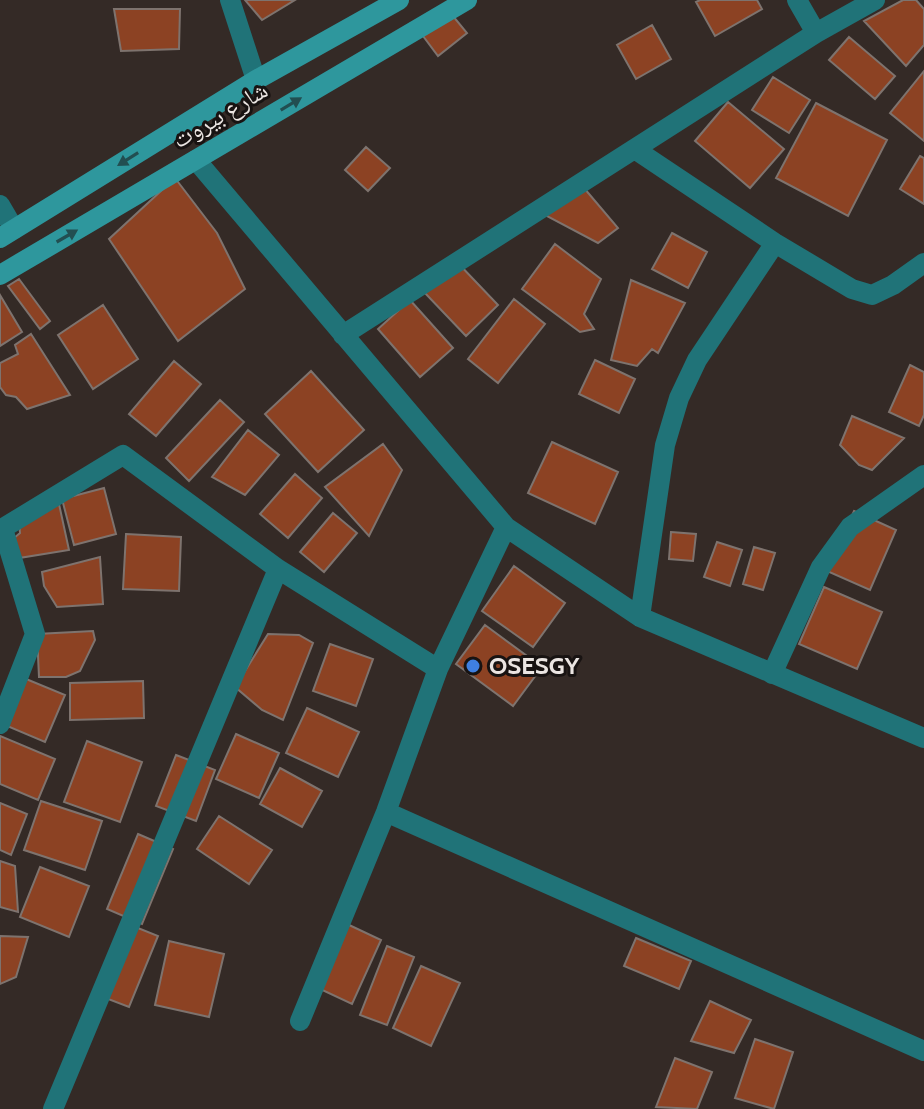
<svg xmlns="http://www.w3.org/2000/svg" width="924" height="1109" viewBox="0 0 924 1109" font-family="Cabin,'Noto Naskh Arabic',sans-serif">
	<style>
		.building { fill: #8c4223; stroke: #7e736e; stroke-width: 2 }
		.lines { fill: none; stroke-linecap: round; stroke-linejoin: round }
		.street { stroke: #207378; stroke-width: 20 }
		.secondary { stroke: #2e979d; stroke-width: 20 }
		.oneway { fill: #224e51 }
		.shop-dot { fill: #3f7fe0; stroke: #181312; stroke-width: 3 }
		.labels { text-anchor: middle; stroke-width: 6; stroke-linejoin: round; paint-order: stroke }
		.street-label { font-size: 24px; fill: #ebe5e2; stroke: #181312 }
		.poi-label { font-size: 24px; font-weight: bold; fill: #ebe5e2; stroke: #181312; text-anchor: start }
	</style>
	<rect width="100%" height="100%" fill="#342a26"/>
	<!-- building -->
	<path class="building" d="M245,0H295L262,20Z
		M700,0H757L762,9L715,36L696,2Z
		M903,0H916L924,9V45L906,66L864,21Z
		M114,9H180L179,49L121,51Z
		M448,10L467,33L438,56L420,32Z
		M652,25L671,59L636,79L617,45Z
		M849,37L895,76L875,99L829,60Z
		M924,71V141L890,113Z
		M773,77L810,100L789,133L752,110Z
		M728,102L784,149L750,188L695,141Z
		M816,103L887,140L848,216L776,178Z
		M366,147L390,168L368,191L345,170Z
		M920,156L924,158V204L900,189Z
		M175,178L217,233L245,289L178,341L109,239Z
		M584,188L618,228L598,243L543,214Z
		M672,233L707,252L688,288L652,269Z
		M555,244L601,279L584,314L594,329L580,332L522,289Z
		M456,261L498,305L466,336L424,292Z
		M19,279L50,321L40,329L8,286Z
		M631,280L685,303L658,353L652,349L637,366L611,360Z
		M0,295L22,332L0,346Z
		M514,299L545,324L498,383L468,359Z
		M410,300L453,348L420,377L378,329Z
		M103,305L138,359L93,389L58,335Z
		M31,334L70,395L27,409L16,397L6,395L0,387V363L18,354L15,345Z
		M595,360L635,379L619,413L579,394Z
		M174,361L201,384L156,436L129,414Z
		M910,365L924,372V415L919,426L889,412Z
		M311,371L364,430L318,472L265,414Z
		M220,400L244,422L189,481L166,458Z
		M852,416L904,438L872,470L859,465L840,445Z
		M248,430L279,455L245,495L212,477Z
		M552,442L618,472L595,524L528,493Z
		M383,444L402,470L369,536L325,487Z
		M295,474L322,498L288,538L260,514Z
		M104,488L116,534L74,545L62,499Z
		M59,504L69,550L19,558L14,538L20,533L19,521Z
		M854,511L896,530L870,590L827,571Z
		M333,513L357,533L324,572L300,552Z
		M671,532L696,534L693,561L669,559Z
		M126,534L181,537L179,591L123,589Z
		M717,542L742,550L730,586L704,577Z
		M754,547L775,553L763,590L743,584Z
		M100,557L103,604L57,607L44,586L42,572Z
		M514,566L565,603L533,647L482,611Z
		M824,587L882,612L857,669L799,644Z
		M485,625L542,667L513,706L456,664Z
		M93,631L95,640L80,671L66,677H39L37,634Z
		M268,634L299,635L313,643L283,720L262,710L235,687Z
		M330,644L373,659L356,706L313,691Z
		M14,674L65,695L45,742L0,723Z
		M143,681L144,718L70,720V683Z
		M307,708L359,732L338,777L286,753Z
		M236,734L279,753L259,798L216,779Z
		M0,736L55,759L38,800L0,784Z
		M87,741L142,762L120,822L64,802Z
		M176,755L215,770L196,821L156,806Z
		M280,768L322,791L302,827L260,804Z
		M41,801L102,821L85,870L24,850Z
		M0,803L27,814L11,855L0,850Z
		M219,816L272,850L249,884L197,849Z
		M138,834L173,849L142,924L107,909Z
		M0,861L15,866L18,912L0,907Z
		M40,867L89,886L69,937L20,917Z
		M123,922L158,936L129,1007L95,994Z
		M347,924L381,940L352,1004L318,988Z
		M0,936L28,937L16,977L0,984Z
		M636,938L691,961L679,989L624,966Z
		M169,941L224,954L209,1017L155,1005Z
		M387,946L414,957L387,1025L360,1015Z
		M421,966L460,983L431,1046L393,1028Z
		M710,1001L751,1020L734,1053L691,1041Z
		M755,1039L793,1052L774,1109L735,1098Z
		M675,1058L712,1072L697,1109L656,1107Z"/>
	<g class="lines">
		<!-- street -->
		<path class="street" d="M230,0L256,80
			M797,0L816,33
			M636,150L775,243L852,289L872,295L893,285L924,263
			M196,160L506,527L640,617L924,738
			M0,205L14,229
			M343,335L816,33L875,0
			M0,530L123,455L278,569L438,669
			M640,617L665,445L679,398L697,360L775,243
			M772,674L821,567L850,527L924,475
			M0,724L35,634L3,529
			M386,812L924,1051
			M300,1021L386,812L438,669L506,527
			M53,1109L278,569"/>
		<!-- secondary -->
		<path class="secondary" d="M0,238L256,80L399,0
			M0,275L467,0"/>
	</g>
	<!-- one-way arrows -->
	<defs><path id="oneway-solid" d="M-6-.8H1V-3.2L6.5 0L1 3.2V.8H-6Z" transform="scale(2)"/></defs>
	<g class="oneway">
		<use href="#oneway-solid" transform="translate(291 104) rotate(-31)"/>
		<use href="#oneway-solid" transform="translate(128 159) rotate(148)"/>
		<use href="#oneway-solid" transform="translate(67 236) rotate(-30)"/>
	</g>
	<!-- markers -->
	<circle class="shop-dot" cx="473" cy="666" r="8"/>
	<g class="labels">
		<!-- street labels -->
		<g class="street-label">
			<text transform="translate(220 115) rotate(-31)" y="8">شارع بيروت</text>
		</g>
		<!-- poi labels -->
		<g class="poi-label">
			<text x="489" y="674">OSESGY</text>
		</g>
	</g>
</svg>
